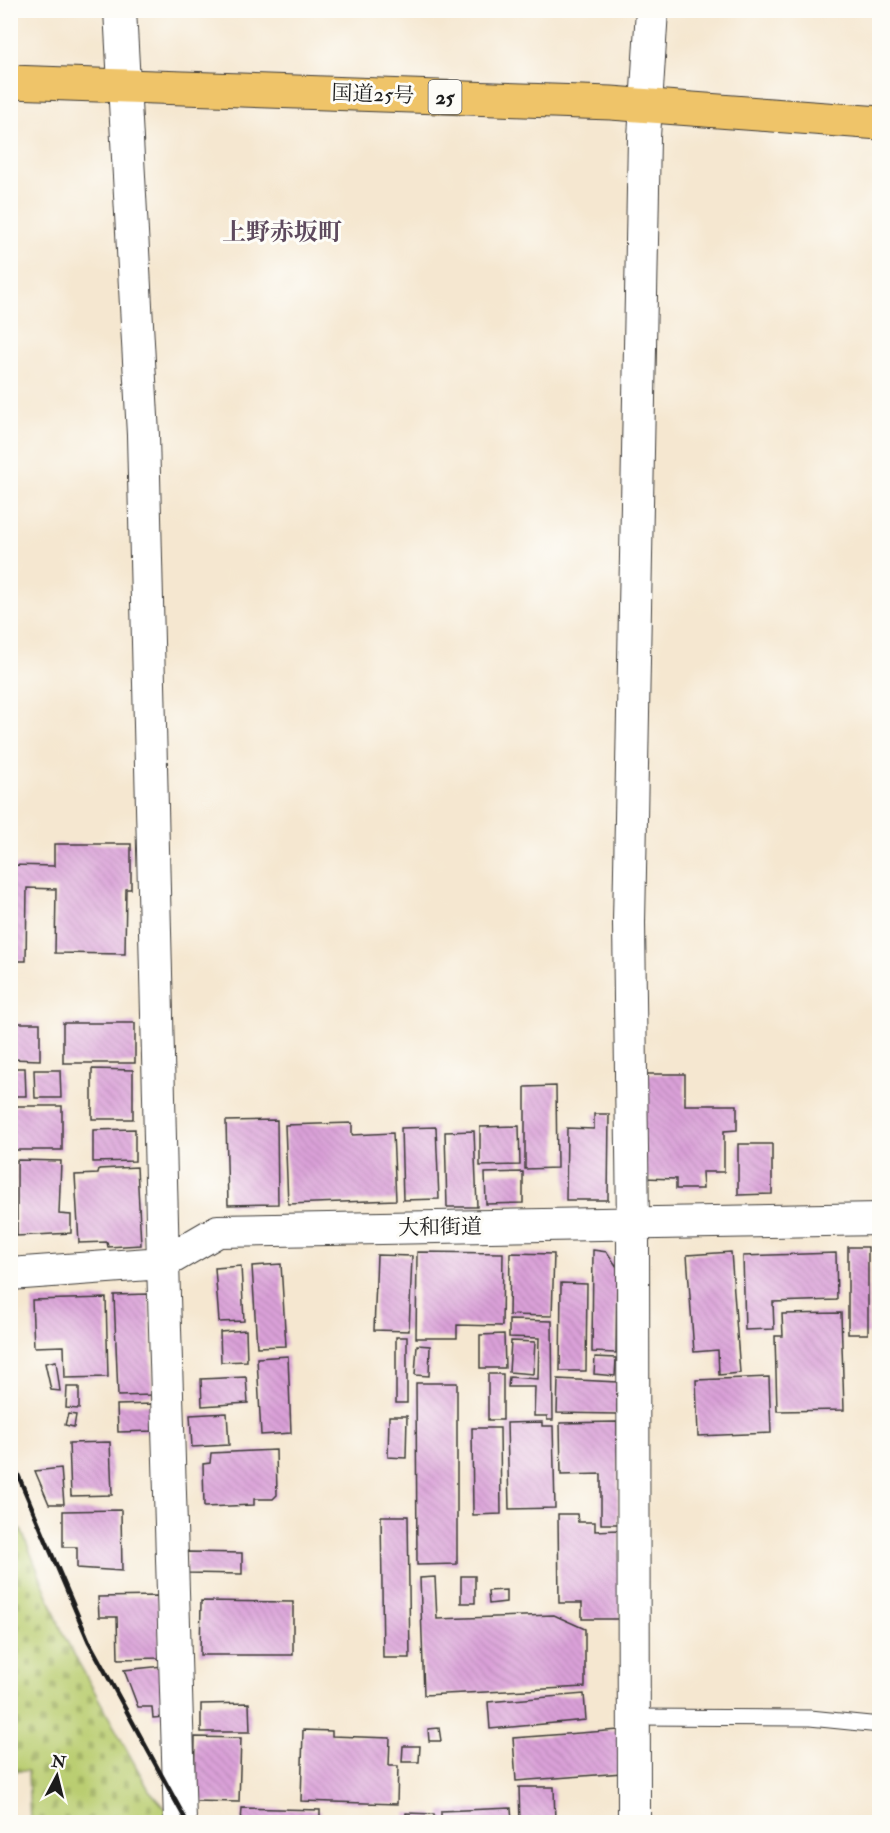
<svg xmlns="http://www.w3.org/2000/svg" width="890" height="1833" viewBox="0 0 890 1833" font-family="'IM FELL Double Pica','Noto Serif JP',serif">
	<style>
		.cemetery { fill: url(#cemetery-stones); stroke: #6b7446; stroke-width: 1.5 }
		.building { fill: url(#building-back-hatch) }
		.lines { fill: none; stroke-linecap: round; stroke-linejoin: round }
		.lane-casing { stroke: #3d3a37; stroke-width: 17 }
		.street-casing { stroke: #3d3a37; stroke-width: 34 }
		.highway-casing { stroke: #3d3a37; stroke-width: 35 }
		.lane { stroke: #fff; stroke-width: 15 }
		.street { stroke: #fff; stroke-width: 32 }
		.highway { stroke: #efc469; stroke-width: 33 }
		.rail { stroke: #1c1c1c; stroke-width: 4.5 }
		.labels { text-anchor: middle; stroke-width: 6; stroke-linejoin: round; paint-order: stroke }
		.shield { fill: #fdfcf7; stroke: #605f5e; stroke-width: 1.5 }
		.shield-label { font-size: 20px; font-weight: bold; fill: #1c1c1c }
		.street-label { font-size: 21px; fill: #1c1c1c; stroke: #fdfcf7 }
		.quarter-label { font-size: 24px; font-weight: bold; fill: #5e4a5e; stroke: #fdfcf7 }
	</style>
	<defs>
		<pattern id="cemetery-stones" width="16" height="16" patternUnits="userSpaceOnUse" patternTransform="scale(1.5)"><rect width="16" height="16" fill="#bacd71"/><path d="M2 7V4a2 2 0 0 1 4 0v3zM10 15v-3a2 2 0 0 1 4 0v3z" fill="#9faf61"/></pattern>
		<pattern id="building-back-hatch" width="6" height="6" patternUnits="userSpaceOnUse" patternTransform="scale(1.5)"><rect width="6" height="6" fill="#daa0d8"/><path d="M-1 5l2 2M0 0l6 6M5-1l2 2" fill="none" stroke="#ba89b9"/></pattern>
	</defs>
	<rect width="100%" height="100%" fill="#fdfcf7"/>
	<filter id="ink" filterUnits="userSpaceOnUse"><feTurbulence type="fractalNoise" baseFrequency=".0167" numOctaves="2"/><feDisplacementMap in="SourceGraphic" scale="12" xChannelSelector="R" yChannelSelector="G"/><feConvolveMatrix kernelMatrix="1 2 1 2 8 2 1 2 1" color-interpolation-filters="sRGB"/></filter>
	<filter id="wash" filterUnits="userSpaceOnUse"><feTurbulence type="fractalNoise" baseFrequency=".008" numOctaves="4" result="noise"/><feDisplacementMap in="SourceGraphic" scale="24" xChannelSelector="R" yChannelSelector="G"/><feGaussianBlur stdDeviation="1.35" result="paint"/><feColorMatrix in="noise" values="0 0 0 0 0 0 0 0 0 0 0 0 0 0 0 0 0 1.4 0 .05"/><feComposite in="paint" operator="in"/></filter>
	<g filter="url(#wash)">
		<rect width="100%" height="100%" fill="#f5e7d0"/>
		<!-- cemetery -->
		<path class="cemetery" d="M10,1529H21L64,1636L149,1790L167,1810V1822H30L28,1771H11Z"/>
		<g id="blocks">
			<!-- building -->
			<path class="building" d="M54,844H131V889H126L125,954L55,953L56,889L27,888L26,961H10V865L54,866Z
				M10,1023H40V1060L10,1059Z
				M63,1023H135V1063H63Z
				M10,1068H25L26,1096H10Z
				M92,1069L133,1070V1119H92Z
				M34,1070H60L61,1098H35Z
				M642,1074H685V1105H737V1130L724,1131V1172H702L703,1189H676V1179L643,1178Z
				M556,1086L557,1168L525,1169V1087Z
				M10,1106H62V1150H10Z
				M594,1114H609L608,1200H566L567,1128L594,1129Z
				M277,1120L278,1204L228,1205L226,1121Z
				M352,1123V1135L393,1133L396,1200L288,1204L285,1125Z
				M519,1126L520,1165L480,1166V1127Z
				M436,1127L439,1199L403,1200L401,1128Z
				M135,1129V1161L93,1162V1130Z
				M474,1131L477,1207H447L445,1132Z
				M738,1144H772V1194L738,1195Z
				M17,1160L61,1161L59,1214L71,1215V1233L17,1236Z
				M137,1167L141,1245L108,1247L107,1242L79,1243L75,1175L98,1174L99,1169Z
				M523,1172V1203L486,1204L485,1173Z
				M848,1247H868V1334H848Z
				M593,1250L607,1252L617,1267L616,1353L592,1352Z
				M417,1252L503,1253L502,1326L457,1325V1338H416Z
				M731,1252L740,1373L719,1375L718,1350L694,1352L687,1255Z
				M510,1253L554,1254L552,1316L509,1315Z
				M836,1253L837,1300L773,1302L774,1329L745,1330L743,1256Z
				M377,1255L412,1256L409,1331L374,1330Z
				M281,1264L286,1346L257,1347L252,1266Z
				M241,1266L244,1321L219,1322L215,1268Z
				M561,1283L587,1284L586,1371H560Z
				M149,1294L152,1395L118,1396L114,1295Z
				M106,1298L108,1377L65,1378L64,1346L34,1347L32,1300Z
				M841,1313L844,1410L777,1411L775,1336H783L782,1314Z
				M509,1320L552,1321L553,1420H547V1416H534L535,1387H508L509,1377L538,1379L539,1338L509,1337Z
				M246,1330L247,1361L221,1362L220,1332Z
				M504,1334L505,1368H480V1335Z
				M396,1337H407V1403H396Z
				M511,1341L535,1342L533,1374L509,1372Z
				M417,1345L430,1346L429,1376L415,1375Z
				M288,1356L291,1433L261,1435L257,1358Z
				M595,1357L616,1358L615,1376L594,1374Z
				M56,1361L60,1391L51,1390L45,1363Z
				M488,1374H503V1420H488Z
				M246,1377L248,1403L202,1406L201,1379Z
				M769,1377L771,1433L698,1436L696,1380Z
				M558,1379L617,1382V1414L557,1413Z
				M416,1383H457V1564L417,1565Z
				M67,1387H79V1409L66,1408Z
				M153,1404L154,1431L118,1432L117,1405Z
				M227,1413L229,1445L192,1447L190,1415Z
				M68,1414L76,1415L74,1427L65,1425Z
				M389,1416H407L406,1458L388,1457Z
				M542,1422V1426H553L555,1508L509,1509L507,1423Z
				M617,1422L618,1524H601V1474L561,1475L560,1423Z
				M472,1428H500L501,1514L473,1515Z
				M110,1442L112,1495L71,1496L69,1443Z
				M276,1450L277,1495L273,1499H254V1505L204,1507L203,1464L210,1463L211,1453Z
				M61,1468L64,1504H49L35,1471Z
				M121,1510L122,1571L77,1568V1547H63V1511Z
				M558,1514H577L578,1522H595V1531L619,1530L620,1619H582V1603H559Z
				M381,1516H408L410,1658H383Z
				M187,1552L242,1553V1574L186,1573Z
				M461,1576H475V1603H461Z
				M435,1577L437,1619L554,1615L585,1629V1687L424,1695L420,1578Z
				M506,1590V1602L489,1604L488,1591Z
				M158,1596L160,1658L118,1659L117,1617H99L98,1597Z
				M201,1601L293,1602V1655H200Z
				M163,1666L165,1717L153,1718L152,1707H138L124,1670Z
				M584,1694L586,1720L490,1729L488,1702Z
				M249,1703L250,1732H201V1704Z
				M439,1728L441,1741H429L428,1729Z
				M303,1730L332,1731V1736L390,1738L389,1766H398L397,1804L301,1801Z
				M619,1730L622,1773L516,1781L513,1738Z
				M195,1737L241,1738L239,1802L194,1801Z
				M403,1746H420L419,1762H402Z
				M519,1787H554L555,1822H520Z
				M242,1808L320,1810V1818H333V1822H241Z
				M511,1808L512,1822H441V1811Z
				M406,1813L434,1814V1822H405Z"/>
		</g>
	</g>
	<g filter="url(#ink)">
		<use href="#blocks" fill-opacity="0" stroke="#3d3a37" stroke-width="1.5"/>
		<g class="lines">
			<defs>
				<path id="lane" d="M634,1717L810,1718L880,1725"/>
				<path id="street" d="M120,10L143,435L163,1263L180,1822
					M10,1274L163,1263L218,1231L880,1219
					M634,1822L633,1224L629,923L644,137L652,10"/>
				<path id="highway" d="M10,82L611,103L880,123"/>
			</defs>
			<!-- lane casing -->
			<use href="#lane" class="lane-casing"/>
			<!-- street casing -->
			<use href="#street" class="street-casing"/>
			<!-- highway casing -->
			<use href="#highway" class="highway-casing"/>
			<!-- lane -->
			<use href="#lane" class="lane"/>
			<!-- street -->
			<use href="#street" class="street"/>
			<!-- highway -->
			<use href="#highway" class="highway"/>
			<!-- rail -->
			<path class="rail" d="M10,1456L89,1642L187,1822"/>
		</g>
	</g>
	<g class="labels">
		<!-- shield labels -->
		<rect class="shield" x="428.5" y="80" width="33" height="34" rx="4.5"/>
		<g class="shield-label">
			<text x="445" y="104">25</text>
		</g>
		<!-- street labels -->
		<g class="street-label">
			<text transform="translate(373 94) rotate(2)" y="7">国道25号</text>
			<text transform="translate(440 1227) rotate(-1)" y="7">大和街道</text>
		</g>
		<!-- quarter labels -->
		<g class="quarter-label">
			<text x="282" y="240">上野赤坂町</text>
		</g>
	</g>
	<!-- margin -->
	<rect width="890" height="1833" fill="none" stroke="#fdfcf7" stroke-width="36"/>
	<!-- north arrow -->
	<g transform="translate(57 1776) rotate(7)" stroke="#fdfcf7" stroke-width="4.5" paint-order="stroke">
	<path d="M0-4.5L10 22L0 15L-10 22Z" fill="#1c1c1c"/>
	<text y="-9" font-size="16" font-weight="bold" text-anchor="middle" fill="#1c1c1c">N</text>
	</g>
</svg>
